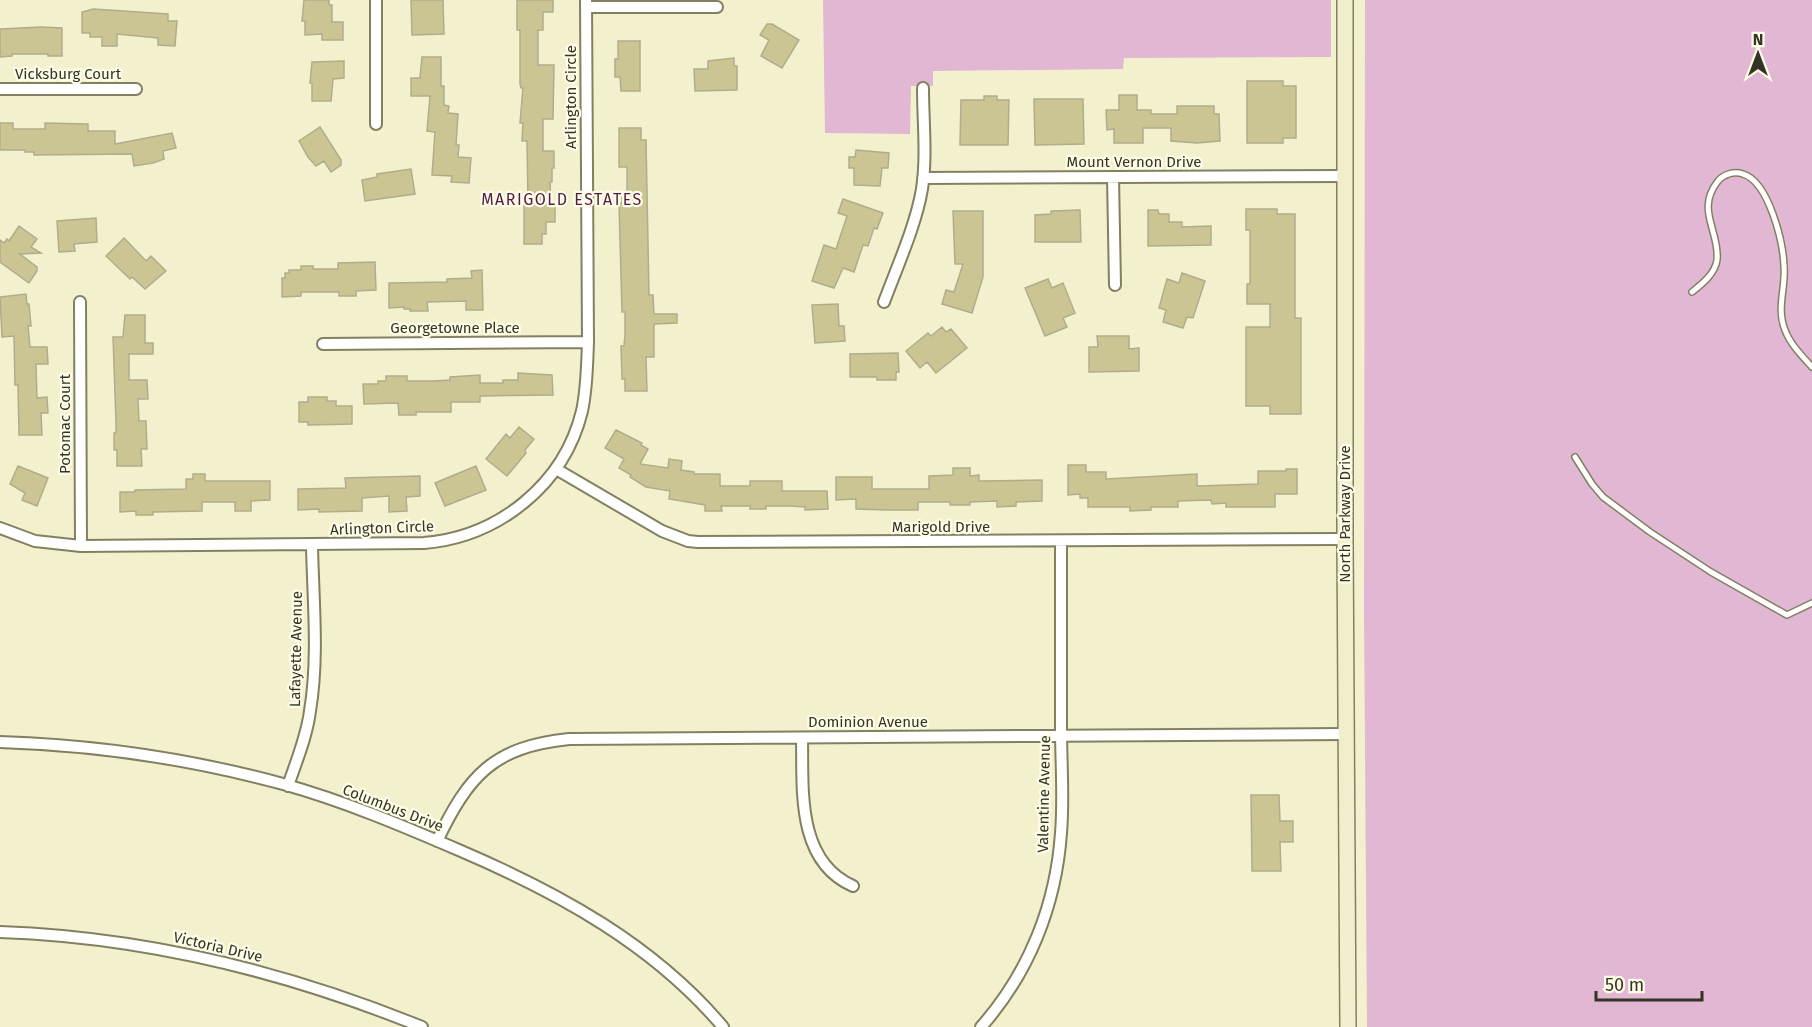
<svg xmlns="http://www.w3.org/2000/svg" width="1812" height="1027" viewBox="0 0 1812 1027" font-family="'Fira Sans',sans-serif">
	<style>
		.green { fill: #e1b7d4 }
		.building { fill: #cac593; stroke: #b0ad8c; stroke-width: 1.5 }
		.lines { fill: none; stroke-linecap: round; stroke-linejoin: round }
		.lane-casing { stroke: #838061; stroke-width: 8 }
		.street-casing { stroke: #838061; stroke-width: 14 }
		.secondary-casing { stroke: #838061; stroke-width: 18 }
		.lane { stroke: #fff; stroke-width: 5 }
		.street { stroke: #fff; stroke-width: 10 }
		.secondary { stroke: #f1eecd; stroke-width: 15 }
		.labels { text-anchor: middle; stroke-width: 4.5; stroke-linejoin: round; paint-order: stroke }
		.street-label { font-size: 15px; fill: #343325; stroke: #fefde8 }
		.neighbourhood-label { font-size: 16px; letter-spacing: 1.5px; fill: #531b45; stroke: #fefde8 }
	</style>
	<rect width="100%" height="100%" fill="#f3f0cd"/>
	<!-- green -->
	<path class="green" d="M823,0H1331V57L1124,58L1123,69L933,71V86H911L910,134L825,133Z
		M1365,0H1812V1027H1367L1364,611Z"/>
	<!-- building -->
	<path class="building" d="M304,0H329V5H332V22H343V40H322V34L305,35V21H302Z
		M411,0H443L444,34L412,35Z
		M517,0H553V12H543V30H538V65H554L553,119H543V151H554V168H552V182H550L551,205H555V222H546V234H542V244H524V205H528L527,141H522L523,123H520L523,88H521L520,84V30H517Z
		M93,9L168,14V21H177L175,46L158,45V38L117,34V46H102V37H90V33H82V12Z
		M767,24H772L799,40L782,68L761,56L769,40L760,35Z
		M41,27L62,28V56H48V54H12V56L0,57V29Z
		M618,41H640V91H621L620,77H615V59H618Z
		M422,57H441V86H444V105L449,106L448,113L458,114L456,145H459L458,157L471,158L469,183L451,182L452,176L432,175L435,132L427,131L430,96H411V78H420Z
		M734,58V66H737V90L695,91L694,69H708V61Z
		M344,61V78L333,79L331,101H312V83H310L312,62Z
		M1247,81H1283V86H1296V138H1283V143H1247Z
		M1119,95H1137V110H1151V114H1177V106H1214V114H1219L1220,141L1197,143L1171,141V128H1143V143H1114V129L1107,130L1106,110H1119Z
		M984,96H997V100H1009L1008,145H960L961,100H984Z
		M1034,99H1083L1084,144L1035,145Z
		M0,123H13V129H45V123L88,124V131H115V144L172,133L176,148L163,151L164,159L153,163L134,166L132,154L34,155V152H25V150H0Z
		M320,127L341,160V165L331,172L324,161L316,166L308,157L299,141Z
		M619,128H641V140H646L649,295H653L654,314H677V323L654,324V357H646L647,391H625V379H622L621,346H624L625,335V312H622L619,203H622V196H627V167H619Z
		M856,150L889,153L888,168H882L880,186L854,185V168H849V157H855Z
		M411,169L415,194L365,201L362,180L377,177V174Z
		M843,199L883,213L877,229L874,228L868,246L863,245L854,272L843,268L834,288L812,281L824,245L836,249L847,216L838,213Z
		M1246,209H1277V214H1295V318H1301V414H1270V406H1246V327H1270V304H1247V284H1250V230H1246Z
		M1080,210L1081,242H1035V215L1051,214V211Z
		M1148,210H1158L1159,214H1169V222H1182V227L1211,226V245L1148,246Z
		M953,211H983V277L972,313L942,304L946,290L954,292L963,264H955Z
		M96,218L97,242L74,244L75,251L59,252L57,221Z
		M19,226L37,239L31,247L41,253L20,254L37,267V271L29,283L0,262V240L4,243L7,239L9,241Z
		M124,238L146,261L151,256L166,271L145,289L132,277L130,279L106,256Z
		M375,262L376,290L356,291V296H339V292H301V296L282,297V278H285V273H289V270H301V266H313V269H338V263Z
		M482,270L483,310H466V301L427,302L428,311H410V309H404V307L389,308V283L447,282V279L472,278L471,271Z
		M1182,273L1205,281L1193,318L1187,317L1183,328L1163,322L1166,310L1159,308L1167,279L1179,283Z
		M1048,279L1052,288L1063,283L1075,313L1063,318L1067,327L1045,336L1025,288Z
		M26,294L27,304H29L31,326H28L30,347H47L48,364H36L37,398L47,397L48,413H41L42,435H19L18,385H15L14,336L2,337L0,297Z
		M838,304L839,326H844L845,341L815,343L812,305Z
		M125,315H145V343H153V354H129V380H147L148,399H138L139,421H146L147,449H141L142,466H117V450H114V433H116V422L113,337H123Z
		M942,327L946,332L951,329L967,348L936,373L927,362L920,368L906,351L928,333L931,336Z
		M1097,336H1129V349L1139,348V371L1089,372V347H1098Z
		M898,353L899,372H896V380H877V377H850V354Z
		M518,373L552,375L553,395L480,396V402H451V412H416V415H399L398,403L364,404L363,384H378V381H386V376H407V381H433L450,380V377L480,375V383H503V380H518Z
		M308,397H327V401H336V406H352V424L308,425V422H299V402H308Z
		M519,427L534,439L525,450L526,453L507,476L486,459L506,434L510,438Z
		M616,430L642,443L641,445L648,449L640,464L668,468L669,459L682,461L681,470L694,472V474H720V486H750V481H782V491H827L828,509L805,510V507L791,506H766V509H750V506H721L722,511H705V505L669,499L670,491L646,487L630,477L631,475L619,468L624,459L605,448Z
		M1068,465H1086V472H1106V479L1197,474V486L1258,484V471H1286V469H1297V494H1275V507H1226V503L1212,504L1211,500L1178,501V507H1151V510L1130,511V507H1088V498H1080V494L1068,495Z
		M18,466L48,478L37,506L22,500L25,493L10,484Z
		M476,466L486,490L445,506L435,483Z
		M953,468H970V476L979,475V481L1042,480V501L1016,502V506L997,507V501L970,502V505H950V502H918V510H886L856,509V499L836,500V477H872V489H929V476L953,475Z
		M193,474H205V481H270V500L251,501V511H235V502H202V511L153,512V515H136V511L120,512V492H135V490L186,489V479H193Z
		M420,476V496L406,497L407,511L389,512V496L362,498V511L319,512V509L298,510V489L346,488L345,478Z
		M1251,795H1279L1280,821H1293V842H1280L1281,871H1252Z"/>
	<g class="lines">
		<defs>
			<path id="lane" d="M1692,292C1702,284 1715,274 1717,260C1720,231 1695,210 1718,181C1724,174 1734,171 1743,174C1769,182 1783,242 1784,266C1786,288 1776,308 1785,330C1790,344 1802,356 1812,367
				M1575,457L1592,484L1603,497L1650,532L1711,572L1787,615L1812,603"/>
			<path id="street" d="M376,0V124
				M586,7H717
				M0,89H136
				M1113,177L1115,285
				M923,178L1345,176
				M80,302L81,546
				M884,302C897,267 916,225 922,189C927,156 923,121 923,88
				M323,344L588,342
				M556,469L662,531L688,541L698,542L1345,539
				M0,528L35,541L81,546L424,543C498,537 564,485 582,411C587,388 587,366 588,342L586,0
				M802,738C803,789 796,861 853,886
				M0,742C96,745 191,759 283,784C344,801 403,826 461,851C559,893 654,945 723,1027
				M288,786C296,762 307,736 310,711C319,657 313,600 312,545
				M437,841C469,775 493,747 569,739L1346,734
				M0,932C146,937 287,972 422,1027
				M981,1027C1029,973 1056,905 1061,833C1064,798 1061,763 1061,728C1061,666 1061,603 1061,541"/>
			<path id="secondary" d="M1345,0V539L1348,1027"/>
		</defs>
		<!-- lane casing -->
		<use href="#lane" class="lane-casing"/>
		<!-- street casing -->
		<use href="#street" class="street-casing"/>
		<!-- secondary casing -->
		<use href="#secondary" class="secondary-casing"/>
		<!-- lane -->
		<use href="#lane" class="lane"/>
		<!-- street -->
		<use href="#street" class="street"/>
		<!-- secondary -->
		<use href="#secondary" class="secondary"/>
	</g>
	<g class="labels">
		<!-- street labels -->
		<g class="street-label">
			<text x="68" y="79">Vicksburg Court</text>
			<text transform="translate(571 97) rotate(-90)" y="5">Arlington Circle</text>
			<text x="1134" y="167">Mount Vernon Drive</text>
			<text x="455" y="333">Georgetowne Place</text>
			<text transform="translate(65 424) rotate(-90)" y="5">Potomac Court</text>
			<text transform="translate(1345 514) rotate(-90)" y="5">North Parkway Drive</text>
			<text x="941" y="532">Marigold Drive</text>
			<text transform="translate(382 528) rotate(-2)" y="5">Arlington Circle</text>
			<text transform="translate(296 649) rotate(-89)" y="5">Lafayette Avenue</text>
			<text x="868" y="727">Dominion Avenue</text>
			<text transform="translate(1044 794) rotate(-89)" y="5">Valentine Avenue</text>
			<text transform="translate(393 808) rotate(21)" y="5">Columbus Drive</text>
			<text transform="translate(218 947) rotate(13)" y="5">Victoria Drive</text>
		</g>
		<!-- neighbourhood labels -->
		<g class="neighbourhood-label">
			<text x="562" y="205">MARIGOLD ESTATES</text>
		</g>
	</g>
	<!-- north arrow -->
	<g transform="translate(1758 54)" stroke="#fefde8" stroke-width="4.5" paint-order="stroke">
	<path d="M0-4.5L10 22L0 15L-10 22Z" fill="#343325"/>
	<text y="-9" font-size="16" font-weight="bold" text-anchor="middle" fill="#343325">N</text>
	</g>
	<!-- scale -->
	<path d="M1596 991v9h106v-9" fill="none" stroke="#343325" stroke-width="3"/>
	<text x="1605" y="991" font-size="18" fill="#343325" stroke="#fefde8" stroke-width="4.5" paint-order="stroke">50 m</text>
</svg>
